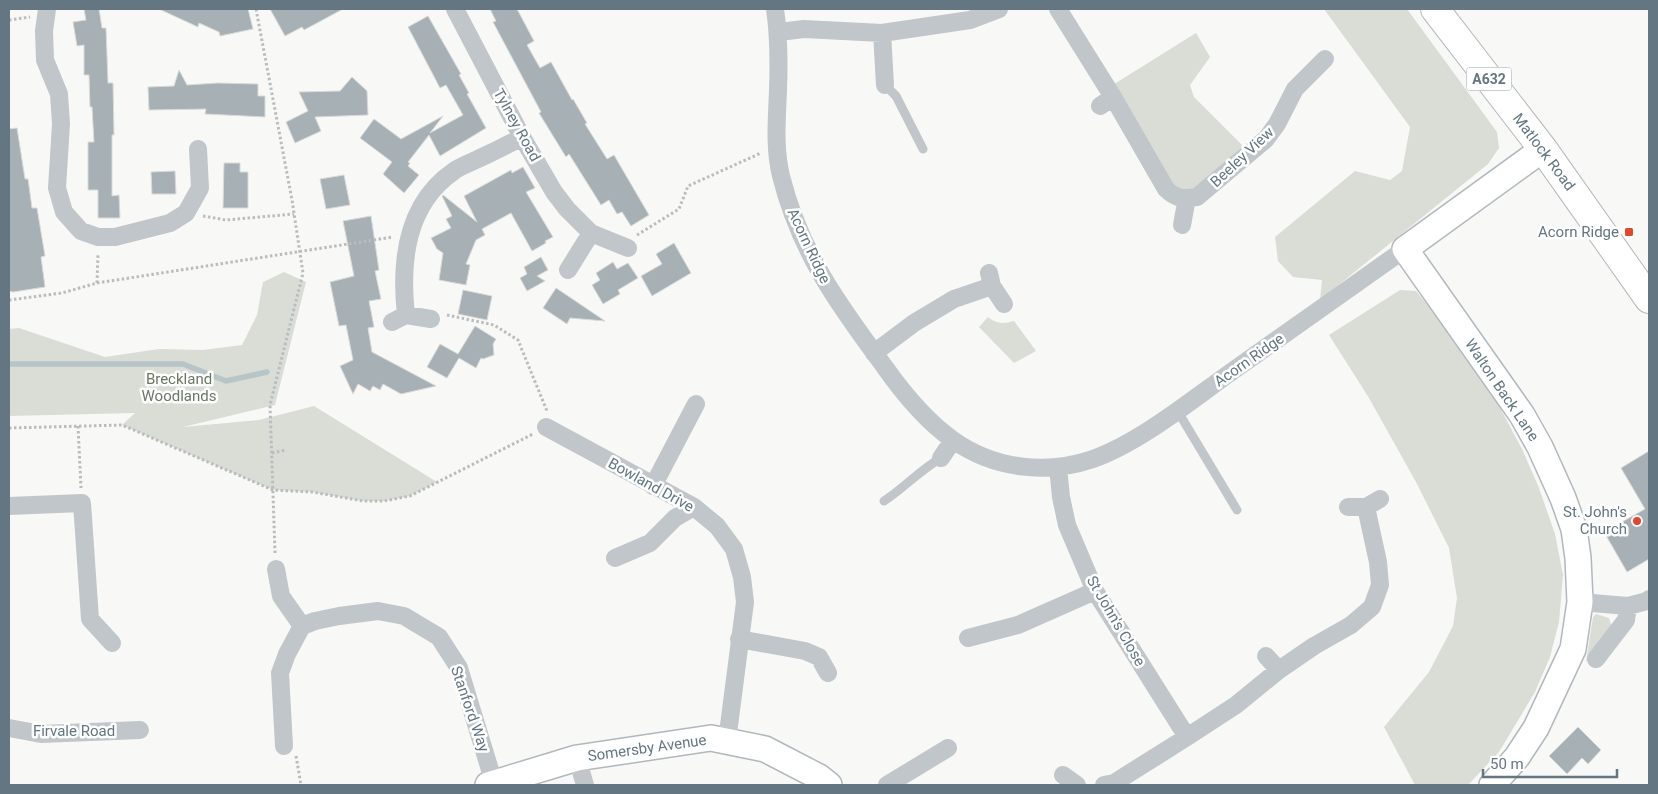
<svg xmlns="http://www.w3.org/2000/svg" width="1658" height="794" viewBox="0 0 1658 794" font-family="Roboto,sans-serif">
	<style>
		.green { fill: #d9ddd5 }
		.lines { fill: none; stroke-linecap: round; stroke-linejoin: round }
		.stream { stroke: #b7c5c8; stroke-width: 5.5 }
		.building { fill: #a6b0b5; stroke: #dadad8 }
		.secondary-casing { stroke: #b1b8bd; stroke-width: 28 }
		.primary-casing { stroke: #b3b9bc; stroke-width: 30 }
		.path { stroke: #b9bdc0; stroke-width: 3; stroke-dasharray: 2.5 2.5; stroke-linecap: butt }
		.lane { stroke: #c1c6ca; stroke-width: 9 }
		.street { stroke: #c1c6ca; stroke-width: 18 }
		.secondary { stroke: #fff; stroke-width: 25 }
		.primary { stroke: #fff; stroke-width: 28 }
		.poi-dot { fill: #e3462b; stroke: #fff; stroke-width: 2 }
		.labels { text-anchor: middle; stroke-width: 5; stroke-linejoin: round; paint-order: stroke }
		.shield { fill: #fff; stroke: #929fa7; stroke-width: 1 }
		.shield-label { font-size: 14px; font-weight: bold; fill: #637681 }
		.street-label { font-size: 15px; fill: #637681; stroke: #fff }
		.poi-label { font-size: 15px; fill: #637681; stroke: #fff; text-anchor: end }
		.park-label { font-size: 15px; fill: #687962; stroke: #fff }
	</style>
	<rect width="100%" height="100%" fill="#f8f8f6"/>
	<!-- green -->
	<path class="green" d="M1324,9H1407L1497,132L1499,148L1488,164L1320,300L1322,280L1293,277L1278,261L1275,237L1355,171L1390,180L1402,171L1410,127Z
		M1196,33L1210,57L1190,85L1194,97L1247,150L1195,191H1174L1111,86Z
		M284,272L306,282L275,405L183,427L259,420L314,406L437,482L410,496L384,501H363L312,492L273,490L122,425L135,413L9,416V329L19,328L105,357L159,349L203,350L242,345L257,315L263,282Z
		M1400,290L1416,291L1436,315L1496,400L1522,449L1539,488L1555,534L1563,575L1559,622L1550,657L1535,692L1499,752L1468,785H1415L1384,727L1429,672L1453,626L1457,598L1449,548L1416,482L1369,398L1329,335Z
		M988,317C997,324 1003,324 1014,321L1036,351L1014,363L979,327Z
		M1596,614L1609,618L1613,632L1586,662L1593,617Z"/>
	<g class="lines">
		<!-- stream -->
		<path class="stream" d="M9,364H183L226,381L267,372"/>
	</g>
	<!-- building -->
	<path class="building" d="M84,9H99L102,28H106L108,83H113L114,135H112V196L119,195L120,218H98V190H88V142H94L92,107H90L89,75H84V45L77,46L73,22L86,20Z
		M159,9H248L253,29L220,36L219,32L199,23L198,27Z
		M270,9H343L304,30L302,27L285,36Z
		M490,9H517L534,41L527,45L540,68L551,62L572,100L573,99L587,123L585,124L607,159L614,155L649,215L631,226L622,212L617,214L609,200L601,205L569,154L566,157L539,113L541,112L493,22L496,21Z
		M428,16L461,74L459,75L469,93L467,94L486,128L440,156L429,135L408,162L410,163L408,166L419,175L404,193L383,174L392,162L360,138L374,119L401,139L443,116L430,133L463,115L446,85L440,88L408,27Z
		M179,70L187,85L218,83L258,84V96H265V117L205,114L206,109L149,110L148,87L174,86Z
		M352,77L367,91L368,115L315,117L321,131L295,143L286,122L308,111L299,92L340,91Z
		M17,128L25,179H28L32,208H37L45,256L41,257L45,287L13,292L9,291V129Z
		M224,163H240V172H248V208H223Z
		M523,167L535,188L526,192L553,237L545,241L546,243L532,251L511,213L482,229L485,235L476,240L466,264L470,265L466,285L439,280L443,253L437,249L431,238L451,228L446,219L452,216L442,196L443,195L477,222L464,196L511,170L512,173Z
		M175,171L176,194H152L151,172Z
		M344,175L350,205L326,209L320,179Z
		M371,216L379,270L375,271L381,299L369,301L374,327L368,328L372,352L436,386L401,394L383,384L380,390L373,386L370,391L358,384L353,394L340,366L353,360L346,325L339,326L330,282L354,276L343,221Z
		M674,243L691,273L652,296L641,276L662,264L656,254Z
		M541,257L548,270L537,276L545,281L527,291L520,278L527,274L524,267Z
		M613,262L617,269L628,263L638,278L618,290L620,294L603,304L592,285L600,280L596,273Z
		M556,288L568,296L605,321L570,318L567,324L543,308Z
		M463,290L492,296L487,320L458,314Z
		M475,326L496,339L493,344L494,355L483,359L481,358L476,368L459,358L447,378L427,367L440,344L458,354Z
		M1649,451V559L1627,572L1604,532L1645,509L1621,468Z
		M1578,727L1601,750L1588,764L1582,758L1567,774L1549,756Z"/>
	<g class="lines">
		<defs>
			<path id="secondary" d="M488,785L577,758L711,738L765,749L819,777L829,785
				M1492,785L1517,757L1536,728L1573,649L1580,602L1578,558L1574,529L1563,498L1540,447L1522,415L1405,249L1543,149"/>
			<path id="primary" d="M1435,9L1543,149L1649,299"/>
		</defs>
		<!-- secondary casing -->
		<use href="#secondary" class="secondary-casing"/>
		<!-- primary casing -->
		<use href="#primary" class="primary-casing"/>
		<!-- path -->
		<path class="path" d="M256,9L292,200L303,273L270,405L275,553
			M9,20L30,17
			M203,216L226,220L294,214
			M637,235L679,209L688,186L761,153
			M97,283L393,237
			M9,300L62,293L97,283L98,254
			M447,315L494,325L518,340L547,411
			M78,426L81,488
			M9,428L122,425L273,490L312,492L363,501H384L410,496L533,434
			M272,453L286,450
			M296,756L301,785"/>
		<!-- lane -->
		<path class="lane" d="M885,85L896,96L923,149
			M1177,410L1237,510
			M884,501C904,488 920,470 941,458"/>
		<!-- street -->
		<path class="street" d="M47,9L44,31L45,60L59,94L61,124L57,188L64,212L81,231L98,237H115L170,223L186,213L200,188L198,149
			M455,9L522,137L554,192L567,209L591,233L628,248
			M775,9C779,36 779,63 778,90C777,119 774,147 781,176C800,252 838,304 884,366C903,393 926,421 953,440C994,469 1046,475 1093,459C1138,443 1188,403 1227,375C1286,333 1346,291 1405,249
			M1058,9L1113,97L1166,189C1176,199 1183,199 1197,197L1266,139L1277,124L1295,89L1325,59
			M779,32L804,29L882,33L970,20L999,9
			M882,33L885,85
			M1100,106L1113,97
			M1182,225L1187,198
			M568,270L591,233
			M989,273L992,286L1004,304
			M406,315C400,261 406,204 454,171C461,166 470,163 478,159C493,152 507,145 522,137
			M392,322L406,315L431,319
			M874,353L914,323L954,299L992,286
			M546,427L694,507L717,526L734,549L742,577L745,602L727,741
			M941,458L953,440
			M1058,467L1061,497L1067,525L1095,591L1187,737L1236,705L1279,670L1314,646L1351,625L1372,607L1380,585L1378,562L1366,507
			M653,486L696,404
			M9,506L82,503L90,619L112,643
			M1348,507H1366L1380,499
			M615,558L650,543L675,518L694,507
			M276,569L281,596L302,626
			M1580,602L1628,606L1647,601L1649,599
			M968,638L1018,625L1095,591
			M739,639L805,651L819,657L828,673
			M1266,656L1279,670
			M1596,659L1626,620L1628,606
			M9,728L41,734L140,730
			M284,746L280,673L287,654L302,626L315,621L339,616L378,611L404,616L439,637L459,668L494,783
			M577,758L585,785
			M1063,775L1077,785
			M887,785L948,748
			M1104,785L1114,783L1187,737"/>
		<!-- secondary -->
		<use href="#secondary" class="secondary"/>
		<!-- primary -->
		<use href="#primary" class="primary"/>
	</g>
	<!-- markers -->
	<g class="poi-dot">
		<rect x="1624" y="227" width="10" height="10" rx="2.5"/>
		<circle cx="1637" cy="521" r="5"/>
	</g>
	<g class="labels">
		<!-- shield labels -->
		<rect class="shield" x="1466.5" y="67.5" width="45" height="23" rx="4"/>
		<g class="shield-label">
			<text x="1489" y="84">A632</text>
		</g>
		<!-- street labels -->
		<g class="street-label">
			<text transform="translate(517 125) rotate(61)" y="5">Tylney Road</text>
			<text transform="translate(1544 152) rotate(53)" y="5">Matlock Road</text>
			<text transform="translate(1242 157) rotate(-43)" y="5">Beeley View</text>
			<text transform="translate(809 246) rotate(65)" y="5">Acorn Ridge</text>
			<text transform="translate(1249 360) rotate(-35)" y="5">Acorn Ridge</text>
			<text transform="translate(1502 390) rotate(56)" y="5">Walton Back Lane</text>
			<text transform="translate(651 485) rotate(29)" y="5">Bowland Drive</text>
			<text transform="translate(1116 621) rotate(60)" y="5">St John's Close</text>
			<text transform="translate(470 709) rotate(71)" y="5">Stanford Way</text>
			<text x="74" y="736">Firvale Road</text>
			<text transform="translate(647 748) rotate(-8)" y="5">Somersby Avenue</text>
		</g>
		<!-- poi labels -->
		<g class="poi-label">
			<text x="1619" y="237">Acorn Ridge</text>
			<text x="1627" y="517">St. John's<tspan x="1627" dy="17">Church</tspan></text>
		</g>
		<!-- park labels -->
		<g class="park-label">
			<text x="179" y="384">Breckland<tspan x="179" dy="17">Woodlands</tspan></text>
		</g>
	</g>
	<!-- border -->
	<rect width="1658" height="794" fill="none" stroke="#637681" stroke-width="20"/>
	<!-- scale -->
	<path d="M1483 769v8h134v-8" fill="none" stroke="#637681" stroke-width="2.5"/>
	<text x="1490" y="769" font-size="15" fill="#637681" stroke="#ffffff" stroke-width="4" paint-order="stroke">50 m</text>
</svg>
